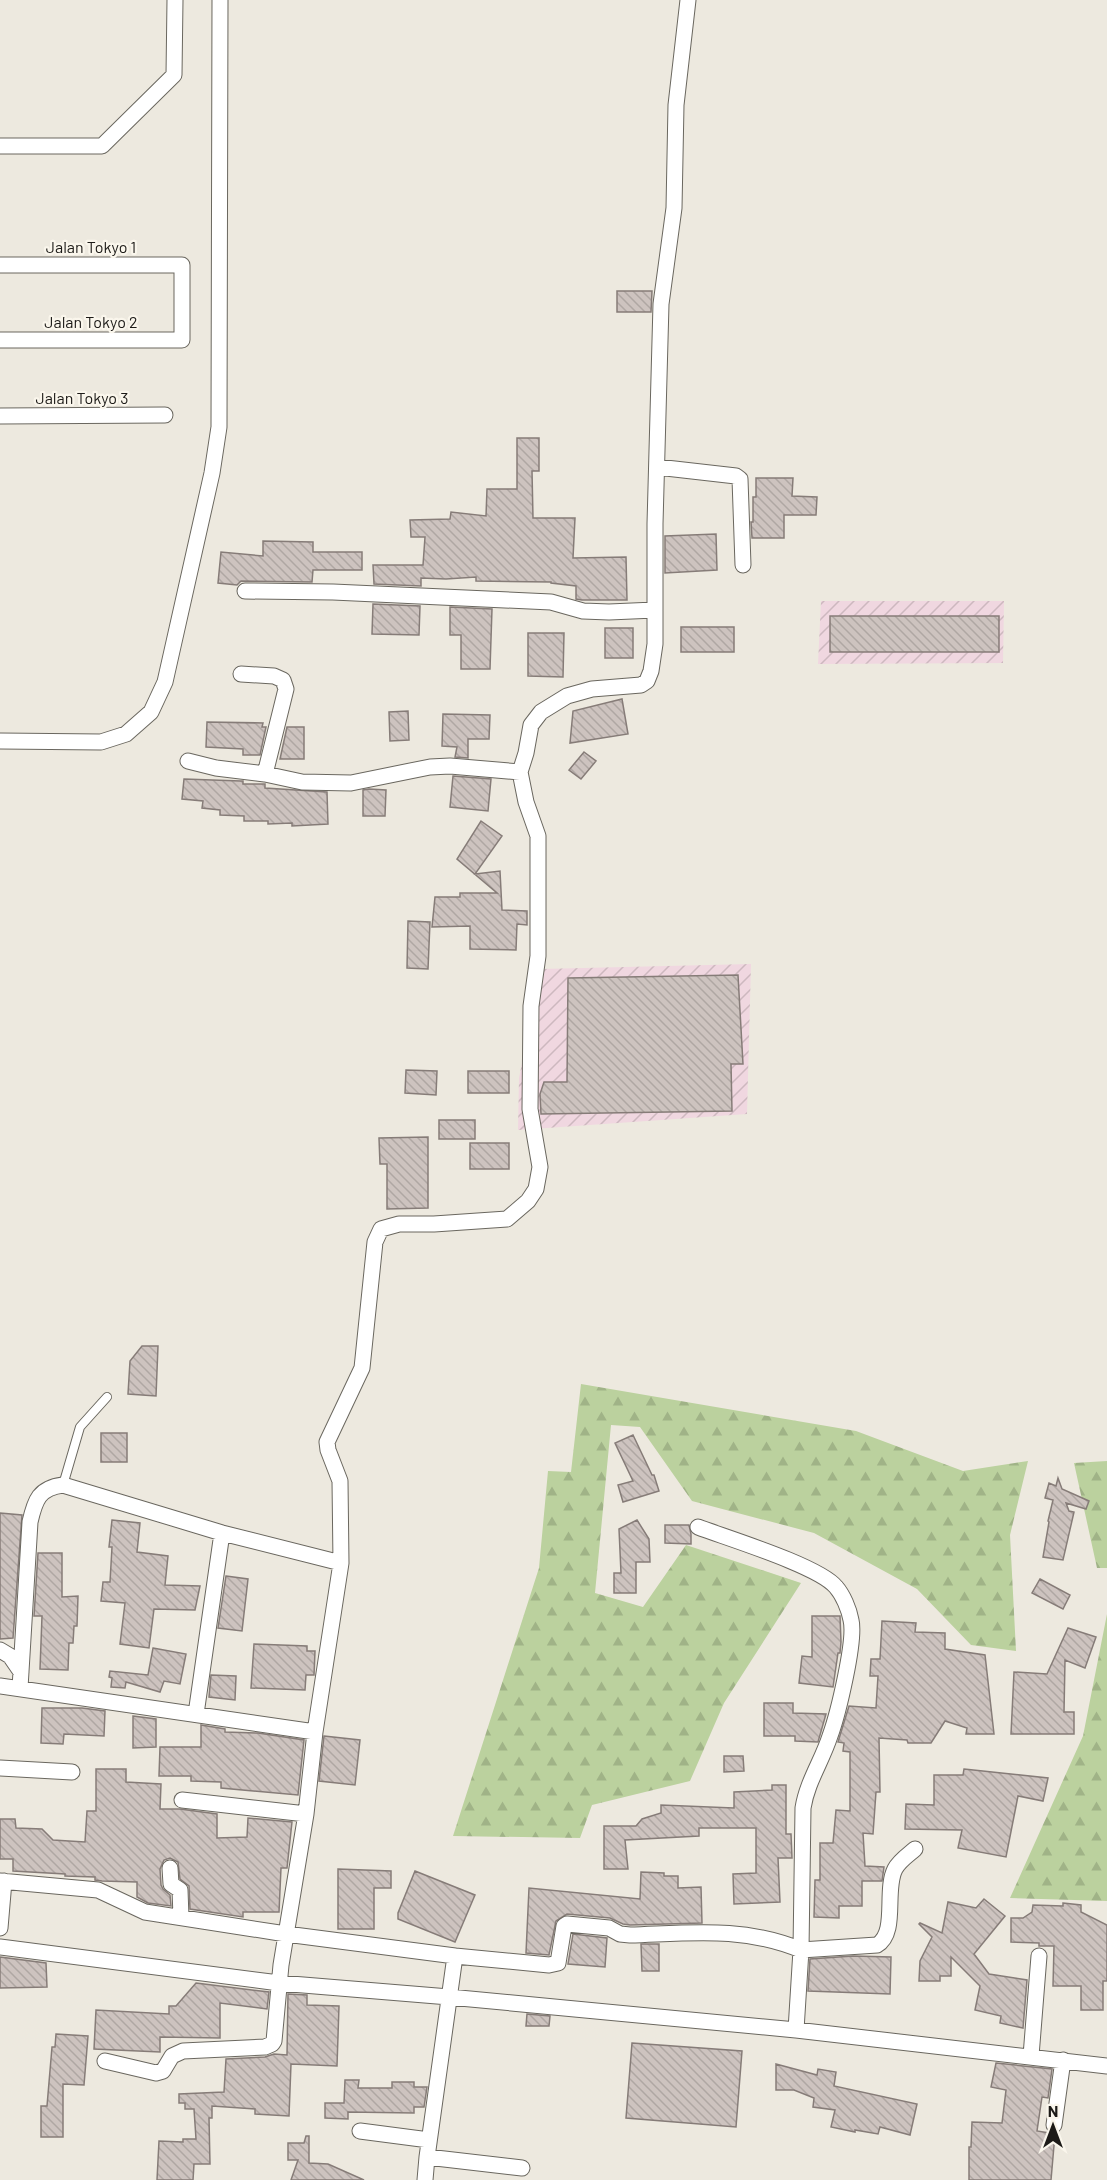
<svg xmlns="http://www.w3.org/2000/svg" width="1107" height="2180" viewBox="0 0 1107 2180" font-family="Barlow,sans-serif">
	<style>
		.industrial { fill: url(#industrial-furrows) }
		.forest { fill: url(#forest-firs) }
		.building { fill: url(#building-back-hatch); stroke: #867c78; stroke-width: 1.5 }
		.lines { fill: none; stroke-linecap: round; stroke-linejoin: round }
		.service-casing { stroke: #6a675f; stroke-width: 10 }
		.minor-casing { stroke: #6a675f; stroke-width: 17 }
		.service { stroke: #fff; stroke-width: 8 }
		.minor { stroke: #fff; stroke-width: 15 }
		.labels { text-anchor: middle; stroke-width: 4.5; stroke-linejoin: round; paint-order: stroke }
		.street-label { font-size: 16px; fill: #1c1a17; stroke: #faf6ec }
	</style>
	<defs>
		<pattern id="industrial-furrows" width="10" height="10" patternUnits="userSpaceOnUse" patternTransform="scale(1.5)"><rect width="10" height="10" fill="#f0d7e0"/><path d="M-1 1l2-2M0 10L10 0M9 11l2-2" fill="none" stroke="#cdb8bf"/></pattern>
		<pattern id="forest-firs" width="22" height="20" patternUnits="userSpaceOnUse" patternTransform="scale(1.5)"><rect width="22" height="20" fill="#bbd19e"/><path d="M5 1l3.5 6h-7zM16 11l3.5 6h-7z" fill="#a0b387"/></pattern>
		<pattern id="building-back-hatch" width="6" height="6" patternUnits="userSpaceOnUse" patternTransform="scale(1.5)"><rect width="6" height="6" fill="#cdc3bf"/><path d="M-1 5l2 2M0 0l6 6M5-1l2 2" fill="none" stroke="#afa7a3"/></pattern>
	</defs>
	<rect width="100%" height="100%" fill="#ede9df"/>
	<!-- industrial -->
	<path class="industrial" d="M821,601H1004L1003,663L818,664Z
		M751,964L747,1114L518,1130L519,1078L541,969Z"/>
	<!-- forest -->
	<path class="forest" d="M581,1384L856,1431L963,1471L1028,1461L1010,1535L1016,1651L971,1645L917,1589L814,1533L692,1501L640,1427L611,1425L595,1593L643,1607L686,1545L801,1583L724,1703L690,1781L592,1805L580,1838L453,1836L539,1568L548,1471L571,1472Z
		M1107,1461V1568H1097L1074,1463Z
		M1107,1614V1901L1010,1898L1083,1736Z"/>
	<!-- building -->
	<path class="building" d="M617,291H652L651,312H617Z
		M517,438H539V471H532L533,518H575L573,558L626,557L627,600H582L576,599V586L551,583V582L476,581V577L446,579L421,578V586L374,584L373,565H423L425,537H411L410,520L450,519L451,512L486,516L487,489H517Z
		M756,478H793L792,496L817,497L816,515H784V538H752L751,522H753V497H756Z
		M716,534L717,570L665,573V536Z
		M263,541L313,542V552H362V570H313L312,582L241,581L237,585L218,583L221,552L263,556Z
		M373,604L420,606L419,635L372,634Z
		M450,607L492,609L490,669H461V635H450Z
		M830,616H999V652H830Z
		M681,627H734V652H681Z
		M605,628H633V658H605Z
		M528,633H564L563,677L528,676Z
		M622,699L628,734L570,743L573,711Z
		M408,711L409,740L390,741L389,712Z
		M443,714L490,715L489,739H468V758L455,757L457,747L442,746Z
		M207,722L263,723L262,727H266L260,755H243V749L206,747Z
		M287,727H304V759H280Z
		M584,752L596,761L581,779L569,770Z
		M453,776L491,779L488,811L450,807Z
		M184,779L241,781H243V784H265V788L327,792L328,824L292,826V823L268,824V821H244V816L220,815V810L202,808L203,801L182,799Z
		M369,789L386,790L385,816H363V790Z
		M481,821L502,836L475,874L500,871L502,910L527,911V925L517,924L516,950L470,949V926L432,927L435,897H460V893H497L457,859Z
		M408,921L430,922L428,969L407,968Z
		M738,975L743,1064H731L732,1111L541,1114L540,1094L544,1082H567L568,978Z
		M406,1070L437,1071L436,1095L405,1093Z
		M468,1071H509V1093H468Z
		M439,1120H475V1139H439Z
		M428,1137V1208L387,1209V1164H380L379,1138Z
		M470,1143H509V1169H470Z
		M142,1346H158L156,1396L128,1394L130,1361Z
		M101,1433H127V1462H101Z
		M633,1435L652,1475H654L659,1491L623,1502L618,1485L633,1481L615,1443Z
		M1058,1478L1062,1489L1089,1501L1086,1509L1066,1503L1069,1511L1074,1512L1063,1560L1043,1557L1049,1522L1048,1521L1053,1500L1045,1498L1049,1483L1056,1486Z
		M0,1513L22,1515L13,1638L0,1639Z
		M112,1520L140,1523L137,1552L168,1556L165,1585L200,1586L195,1610L154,1609L149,1648L120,1644L125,1603L101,1601L103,1582H110L112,1547H109Z
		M637,1520L649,1539L650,1562H636V1593H614V1573H621L619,1529Z
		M665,1525H689L691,1534V1544L665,1543Z
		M38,1553H62V1597L78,1596L77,1626H74L73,1643H69L68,1670L40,1669L42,1616H34Z
		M226,1576L248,1579L242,1631L218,1628Z
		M1040,1579L1070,1595L1063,1609L1032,1593Z
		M812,1616H840L841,1642L840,1653H838L833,1687L799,1683L802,1656L812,1657Z
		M882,1621L916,1623L915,1632L945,1633V1649L985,1655L994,1734H966L967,1728L945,1721L931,1743H908L907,1740L879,1738L880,1792H876L873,1834L863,1833L865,1866L884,1867L882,1881H862V1906H839V1918L814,1917L815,1880H820V1843H833L836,1810L850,1811V1752L843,1751L844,1743L838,1742L849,1706L876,1708L878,1676H870L871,1659H880Z
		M1068,1628L1096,1637L1085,1668L1065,1660L1064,1712H1074V1734H1011L1014,1672L1047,1674Z
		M254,1644L307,1646V1651H315L314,1675H306L305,1690L251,1688Z
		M153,1648L186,1654L180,1684L164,1681L160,1692L126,1682L125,1688L111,1687L112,1678L109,1677L110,1671L148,1675Z
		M211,1675L236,1676L235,1700L209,1697Z
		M764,1703H793V1713L826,1714L818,1742L795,1741V1736H764Z
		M42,1708H82L105,1711L104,1736L64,1734L63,1744L41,1743Z
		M133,1716L156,1719V1747L133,1748Z
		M201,1725L225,1729V1732L258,1733L304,1740L298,1795L221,1788V1782L191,1781V1776H159L160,1747H201Z
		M324,1736L360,1740L355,1785L319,1781Z
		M724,1756H743L744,1771L724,1772Z
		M96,1769H126V1782L161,1784L160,1809H180L217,1814V1838L247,1837L248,1818L292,1822L287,1868H281L279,1912H243V1917L190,1909L189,1886L180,1879L178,1862L170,1858L164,1860L160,1869L161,1885L163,1889L170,1895L171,1906L148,1903L137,1897V1882L102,1881L95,1880V1877L65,1876V1874L13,1871V1859H0V1819H15L16,1828L42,1829L53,1840L85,1842L87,1811H96Z
		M964,1769L1048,1778L1043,1801L1018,1796L1006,1857L958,1848L962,1830L905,1829L906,1804L934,1805V1775H963Z
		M772,1785H786V1834H791L792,1858H778L780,1902L734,1904L733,1874L756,1873V1828H699V1836L625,1840L628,1869H604V1826H636L642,1819L661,1813V1805L734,1808V1792L772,1790Z
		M338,1869L391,1871V1888H374V1929H338Z
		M415,1871L475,1895L455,1942L398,1919V1913Z
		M641,1872L664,1873V1876H678V1888L701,1887L702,1923L630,1925L623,1924L610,1918L567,1914L556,1921L549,1955L526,1953L529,1888L640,1899Z
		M984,1899L1005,1916L974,1954L989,1974L1027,1980L1023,2028L1000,2023L1001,2016L975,2010L980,1986L951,1957V1976H940V1981H919L920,1961L932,1937L919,1924L920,1923L942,1933L948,1902L976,1908Z
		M1063,1903L1081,1905V1912L1107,1925V1981H1103V2010H1081V1986H1053L1054,1946H1039V1943L1011,1942V1918H1023L1032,1912L1033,1905L1063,1906Z
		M573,1934L607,1938L605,1967L568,1964Z
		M641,1944H659V1971H642Z
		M853,1956L891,1957L890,1994L808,1991L810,1959Z
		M0,1957L46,1963L47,1987L0,1988Z
		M196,1983L269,1992L267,2009L220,2003V2038L160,2037V2052L94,2049L96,2010L169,2014V2006H176Z
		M288,1994L307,1995V2005L339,2006L337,2066L291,2064L289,2116L255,2114V2109L212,2106V2118H209L210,2164H194L193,2180H157L159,2141L183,2142V2139H196L194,2109H185V2103H179V2094L224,2092L226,2059L265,2057L274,2054L287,2055Z
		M527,2014L550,2016L549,2026H526Z
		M56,2034L88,2036L84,2085L63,2084V2137H41V2106H47L52,2047H55Z
		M632,2043L742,2051L736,2127L626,2118Z
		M996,2063L1052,2069L1048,2098L1042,2097L1037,2131L1055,2134L1051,2180H969V2147H971L972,2122L1002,2123L1006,2090L991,2087Z
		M776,2064L817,2075L818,2069L836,2072L834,2086L917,2104L910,2135L880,2127L878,2134L855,2130V2132L831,2127L835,2110L813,2107L814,2098L794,2090H776Z
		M345,2080H359L358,2088H392V2082H414V2087H427L424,2107H414V2113L348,2112V2119L325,2118V2103H344Z
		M306,2136H309V2163L328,2164L364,2180H291L298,2160H288V2143H304Z"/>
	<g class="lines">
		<defs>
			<path id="service" d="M63,1485L80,1427L107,1397"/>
			<path id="minor" d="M0,146H102L174,75L175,0
				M0,265H182V340H0
				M0,416L165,415
				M657,467L736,476L740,479L743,565
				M245,591L333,592L551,602L583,611L609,612L655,610
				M241,674L274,676L283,680L286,689L265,774
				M0,741L101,742L126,734L151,712L165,682L212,473L219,427L220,0
				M188,761L216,768L265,774L302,782L351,783L430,767L450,766L520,772
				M341,1563L340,1481L328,1450L327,1442L362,1368L375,1242L381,1229L399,1224H434L507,1219L528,1201L536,1189L540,1167L530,1109L531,1006L538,956V836L526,802L520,772L526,753L531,725L541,712L567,696L592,689L641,685L647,681L651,671L655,644V524L661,304L674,208L676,105L688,0
				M0,1650L10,1656L21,1672
				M0,1686L315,1732
				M20,1688L30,1522C35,1500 39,1488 63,1485L222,1533L341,1563L315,1732L306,1814L281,1965L274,2041L272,2044L265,2047L183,2051L172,2056L163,2071L156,2073L105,2061
				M196,1714L222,1533
				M0,1768L72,1772
				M182,1800L306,1814
				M170,1868L171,1884L180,1890L181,1917
				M0,1881L98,1890L145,1912L286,1934L455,1956L549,1965L558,1963L564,1926L567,1924L609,1928L620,1934L630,1935C691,1933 743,1926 801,1950L803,1808C807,1782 822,1761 830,1736C838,1714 856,1640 851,1620C849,1609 843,1595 836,1587C819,1566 727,1538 698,1527
				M0,1928L4,1881
				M0,1947L279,1983L449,1997L796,2030L1107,2066
				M796,2030L801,1950L877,1945C898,1933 884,1890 895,1869C899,1861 908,1855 915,1849
				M1031,2056L1039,1956
				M1054,2125L1063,2060
				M360,2131L429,2140
				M427,2157L455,1956
				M425,2180L427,2157L522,2168"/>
		</defs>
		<!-- service casing -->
		<use href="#service" class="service-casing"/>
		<!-- minor casing -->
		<use href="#minor" class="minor-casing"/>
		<!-- service -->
		<use href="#service" class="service"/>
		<!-- minor -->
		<use href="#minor" class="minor"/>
	</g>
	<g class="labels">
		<!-- street labels -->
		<g class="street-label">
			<text x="91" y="253">Jalan Tokyo 1</text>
			<text x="91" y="328">Jalan Tokyo 2</text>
			<text x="82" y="404">Jalan Tokyo 3</text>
		</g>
	</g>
	<!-- north arrow -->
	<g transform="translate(1053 2126)" stroke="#faf6ec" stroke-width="4.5" paint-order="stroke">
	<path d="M0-4.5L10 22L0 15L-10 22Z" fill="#1c1a17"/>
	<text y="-9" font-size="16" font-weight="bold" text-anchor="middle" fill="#1c1a17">N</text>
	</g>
</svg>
